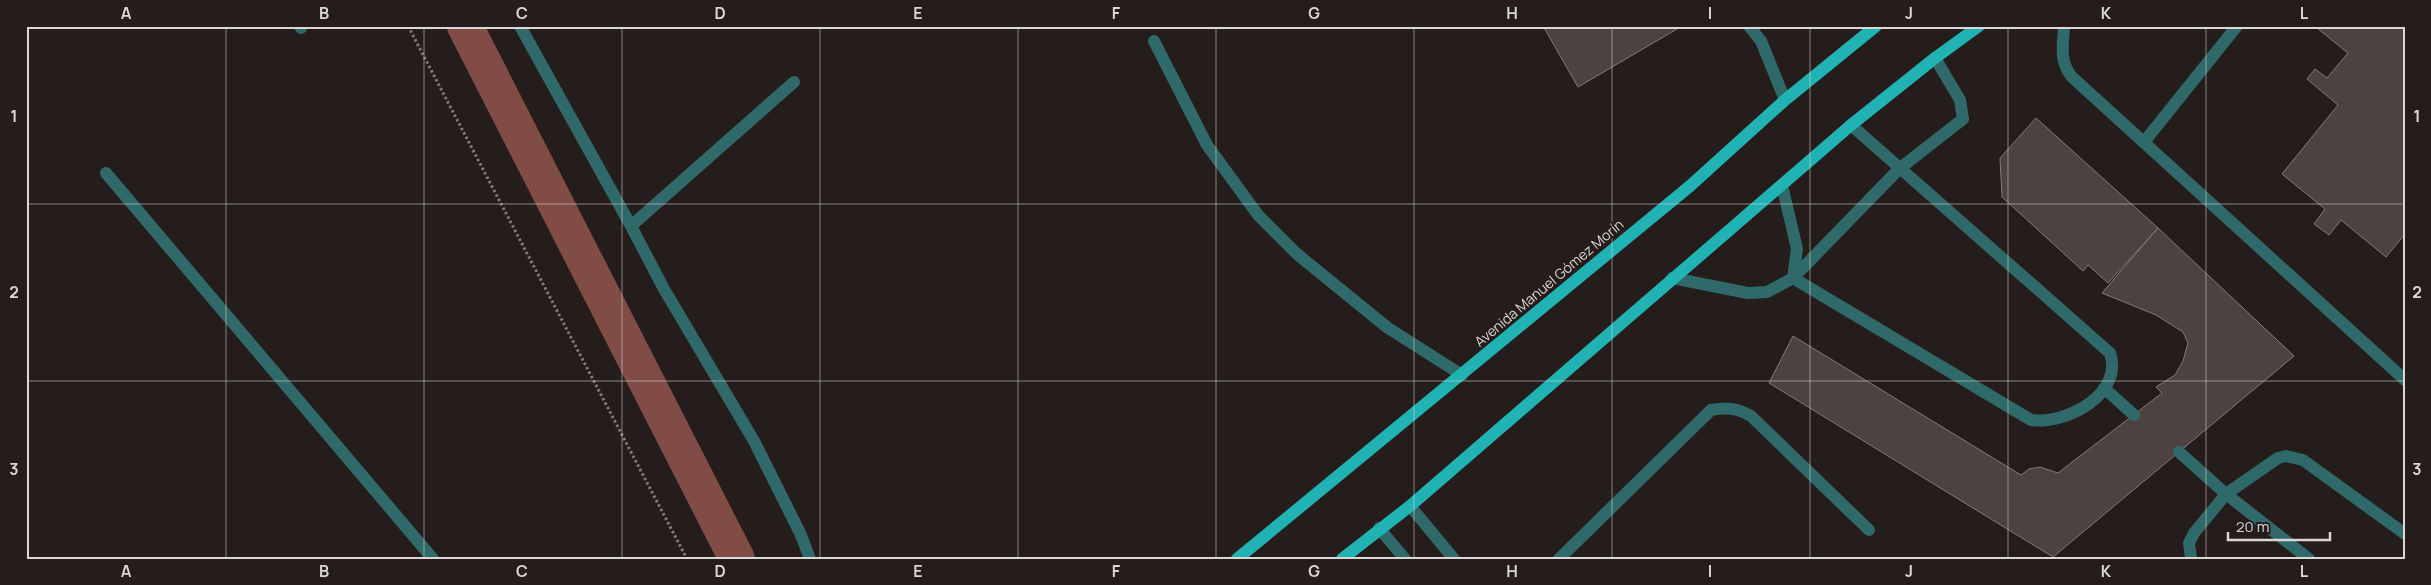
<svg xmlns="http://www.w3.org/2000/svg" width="2431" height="585" viewBox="0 0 2431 585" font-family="Manrope,sans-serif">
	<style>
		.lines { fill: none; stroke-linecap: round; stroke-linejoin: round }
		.canal { stroke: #814c46; stroke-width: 36 }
		.building { fill: #4b4241; stroke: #837977 }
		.path { stroke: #807978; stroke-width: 3; stroke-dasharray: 2.5 2.5; stroke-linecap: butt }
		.service { stroke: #2f6969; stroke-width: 12 }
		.primary { stroke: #21b2b4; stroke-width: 12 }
		.grid { fill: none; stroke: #ddd7d6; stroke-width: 1; stroke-opacity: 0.55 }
		.labels { text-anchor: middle; stroke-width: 4; stroke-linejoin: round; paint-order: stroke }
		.street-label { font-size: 14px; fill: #ddd7d6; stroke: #251d1c }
		.neatline { fill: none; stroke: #ddd7d6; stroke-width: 2 }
		.grid-label { font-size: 16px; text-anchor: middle; font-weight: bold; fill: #ddd7d6 }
	</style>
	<rect width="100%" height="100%" fill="#251d1c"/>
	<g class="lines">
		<!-- canal -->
		<path class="canal" d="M465,26L737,559"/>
	</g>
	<!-- building -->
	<path class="building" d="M1543,26H1682L1578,87Z
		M2318,26H2405V234L2386,257L2341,220L2329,235L2314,224L2325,209L2282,174L2338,105L2307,79L2315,69L2327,78L2348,53L2317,28Z
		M2036,118L2158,228L2108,283L2088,265L2083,271L2002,197L2000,158Z
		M2158,228L2294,356L2053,557L1769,383L1793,336L2021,475L2029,469L2040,467L2058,473L2162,393L2156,387L2175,375L2183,361L2188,343L2183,332L2156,315L2102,293Z"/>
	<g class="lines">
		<!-- path -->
		<path class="path" d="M408,26L687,559"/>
		<!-- service -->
		<path class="service" d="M300,26L301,28
			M520,26L631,226L664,289L754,441L801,535L810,559
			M1749,26L1761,41L1785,100
			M2064,26C2063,46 2059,61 2072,77L2405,380
			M1154,41L1207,145L1258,215L1297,254L1388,328L1462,375
			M2144,142L2237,26
			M106,173L433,559
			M1782,185L1797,249L1793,278
			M631,226L794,82
			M1672,278L1748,293L1767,292L1793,278L2031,420C2066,425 2124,394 2110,353L1851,125
			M1793,278L1899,169L1963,119L1960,100L1935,58
			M2104,388L2134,415
			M2179,452L2226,494L2309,559
			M1410,506L1454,559
			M1379,528L1405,559
			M1559,559L1711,410C1727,407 1737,408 1751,416L1869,530
			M2191,559L2189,543L2194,533L2226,494L2278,458L2286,456L2303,460L2405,534"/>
		<!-- primary -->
		<path class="primary" d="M1237,559L1690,186L1785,100L1876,26
			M1342,559L1410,506L1851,125L1935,58L1979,26"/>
	</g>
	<!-- grid -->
	<path class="grid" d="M226,26V559M424,26V559M622,26V559M820,26V559M1018,26V559M1216,26V559M1414,26V559M1612,26V559M1810,26V559M2008,26V559M2206,26V559M26,204H2405M26,381H2405"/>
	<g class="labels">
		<!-- street labels -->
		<g class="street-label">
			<text transform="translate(1549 283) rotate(-40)" y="5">Avenida Manuel Gómez Morín</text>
		</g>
	</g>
	<!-- border -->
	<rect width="2431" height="585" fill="none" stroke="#251d1c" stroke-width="55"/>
	<!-- scale -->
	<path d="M2228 532v8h102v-8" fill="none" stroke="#ddd7d6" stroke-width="2.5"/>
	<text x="2236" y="532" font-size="15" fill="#ddd7d6" stroke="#251d1c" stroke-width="4" paint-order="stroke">20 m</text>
	<rect x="28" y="28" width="2376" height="530" class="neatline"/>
	<g class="grid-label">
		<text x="126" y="19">A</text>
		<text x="324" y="19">B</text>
		<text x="522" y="19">C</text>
		<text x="720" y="19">D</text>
		<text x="918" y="19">E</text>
		<text x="1116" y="19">F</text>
		<text x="1314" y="19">G</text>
		<text x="1512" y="19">H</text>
		<text x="1710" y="19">I</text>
		<text x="1909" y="19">J</text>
		<text x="2106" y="19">K</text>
		<text x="2304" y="19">L</text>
		<text x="14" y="122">1</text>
		<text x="2417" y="122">1</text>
		<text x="14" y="298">2</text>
		<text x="2417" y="298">2</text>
		<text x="14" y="475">3</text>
		<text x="2417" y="475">3</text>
		<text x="126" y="577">A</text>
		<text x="324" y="577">B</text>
		<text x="522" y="577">C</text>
		<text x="720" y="577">D</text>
		<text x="918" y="577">E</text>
		<text x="1116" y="577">F</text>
		<text x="1314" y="577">G</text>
		<text x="1512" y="577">H</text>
		<text x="1710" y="577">I</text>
		<text x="1909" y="577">J</text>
		<text x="2106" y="577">K</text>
		<text x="2304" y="577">L</text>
	</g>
</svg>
